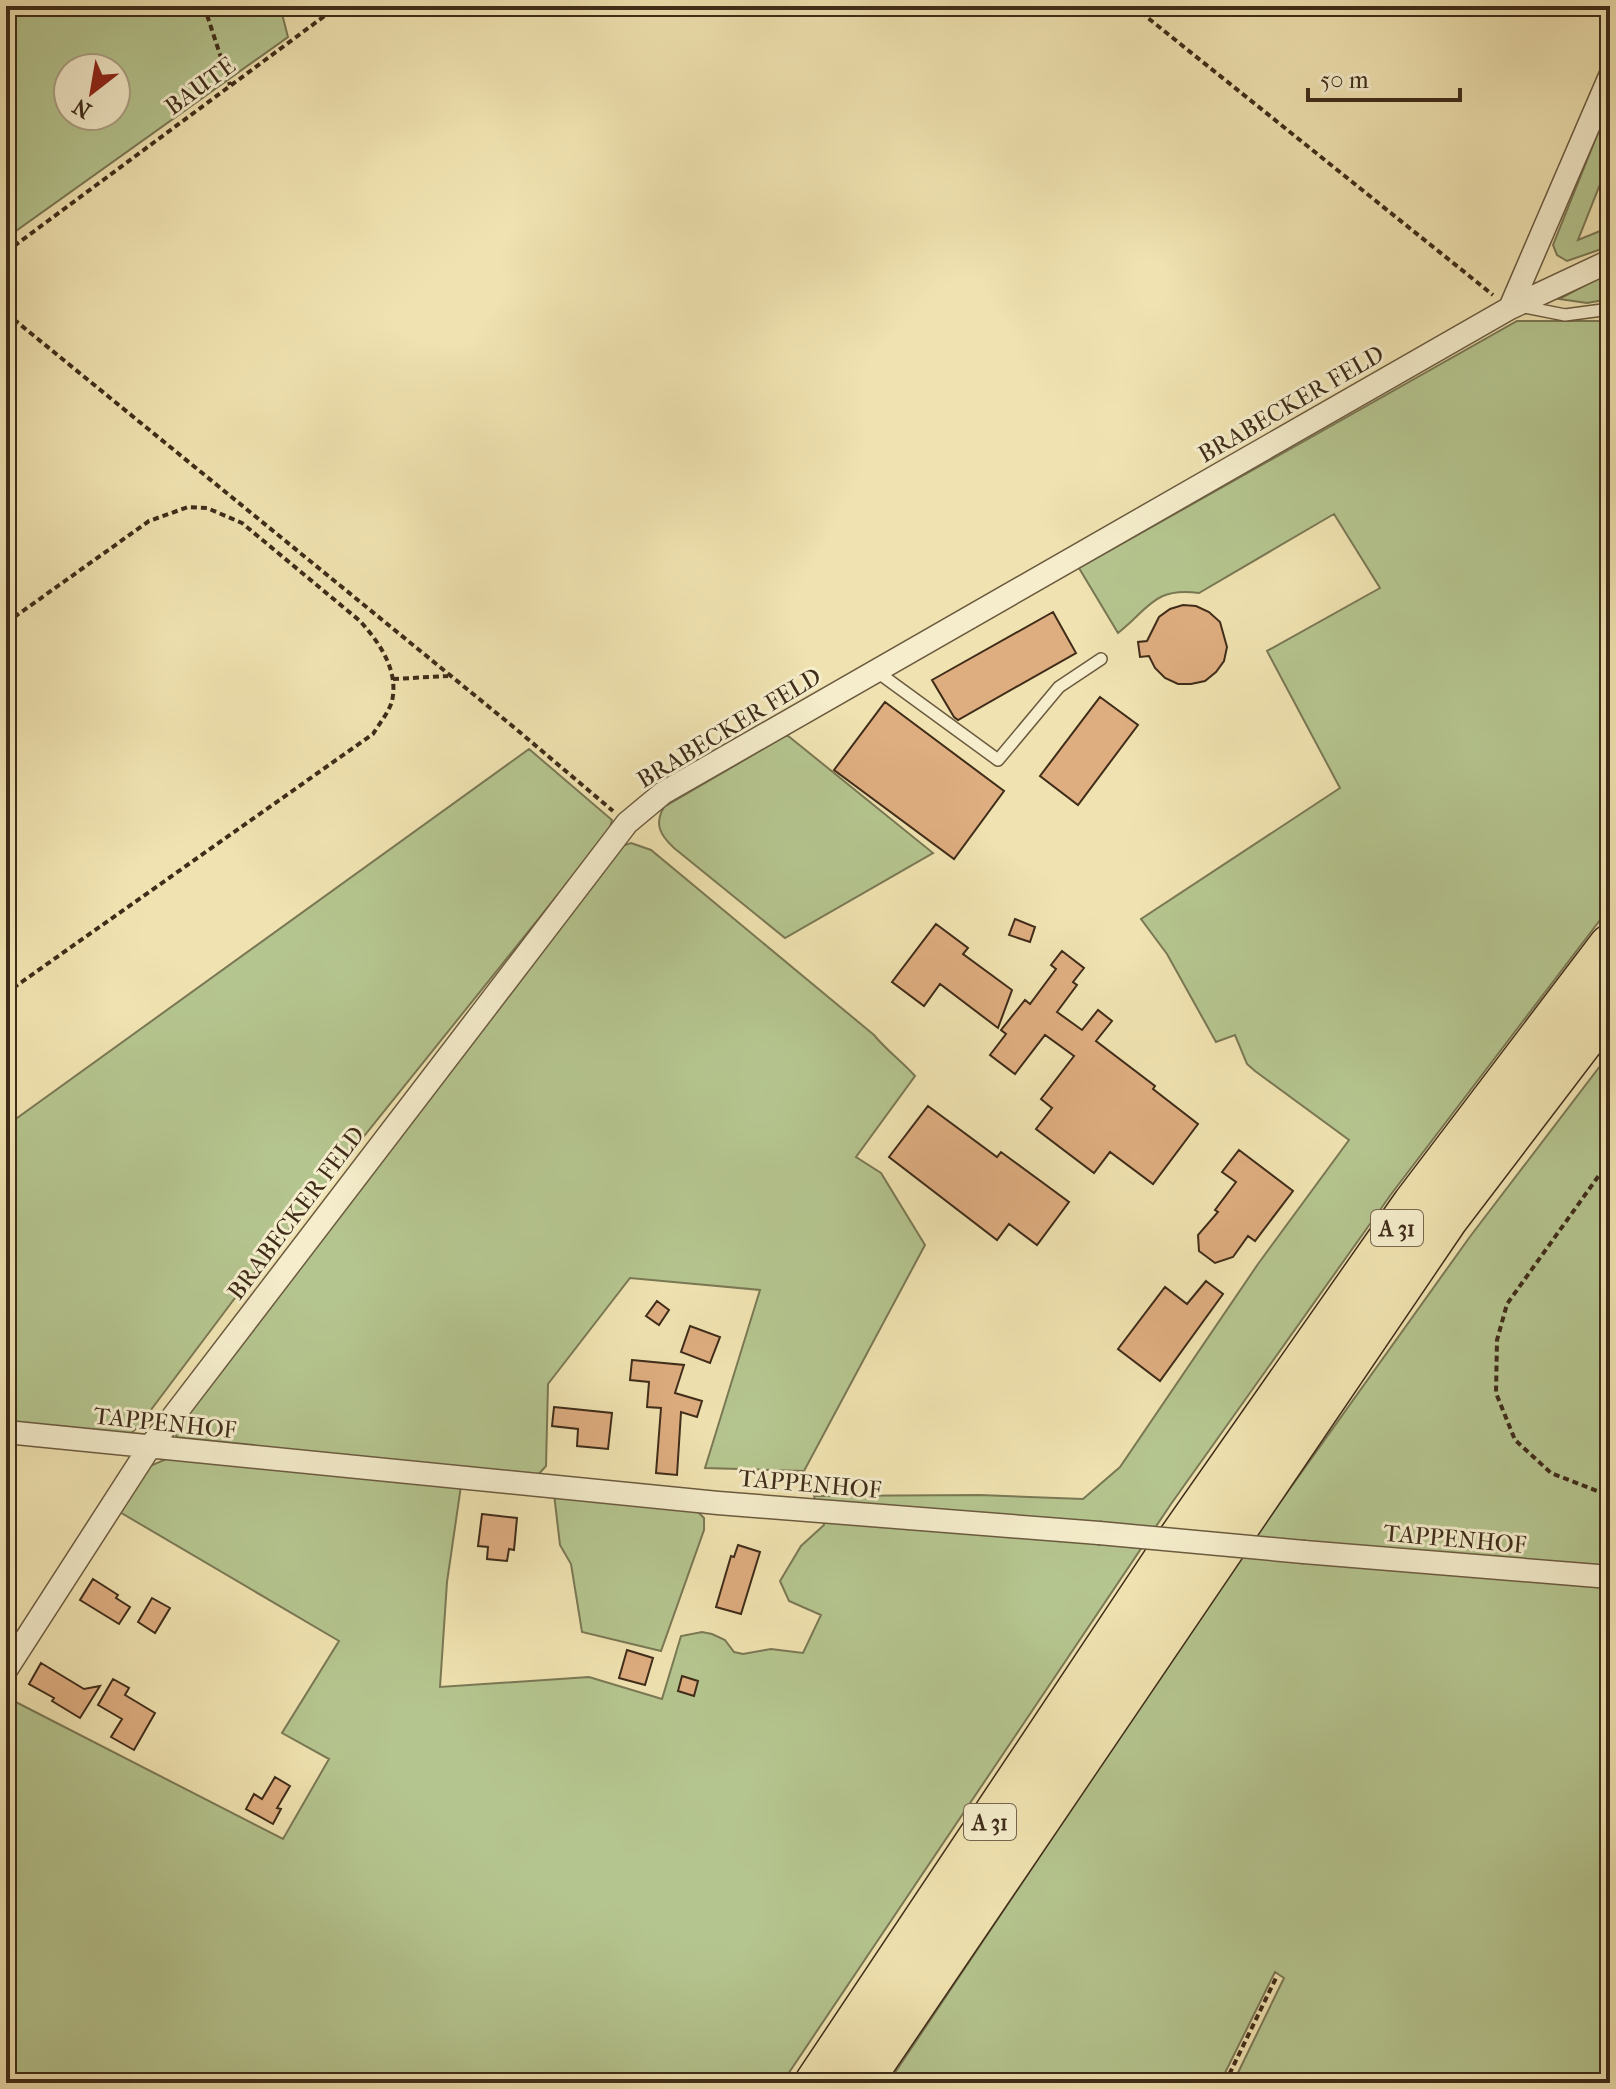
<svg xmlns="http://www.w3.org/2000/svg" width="1616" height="2089" viewBox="0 0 1616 2089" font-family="'IM FELL French Canon',serif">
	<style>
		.green { fill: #b5c58f; stroke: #7a7854; stroke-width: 2; fill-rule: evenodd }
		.building { fill: #dead80; stroke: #3f2c19; stroke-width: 2 }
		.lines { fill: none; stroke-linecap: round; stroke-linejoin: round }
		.lane-casing { stroke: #6b5a3f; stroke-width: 14 }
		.street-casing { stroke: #6b5a3f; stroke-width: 25 }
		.highway-casing { stroke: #3f2c19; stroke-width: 45 }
		.path { stroke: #3f2c19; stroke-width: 4; stroke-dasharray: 6 4; stroke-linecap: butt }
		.lane { stroke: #f5edcc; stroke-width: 11 }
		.street { stroke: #f5edcc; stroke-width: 22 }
		.highway { stroke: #f0e3b1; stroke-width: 42 }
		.street-bridge-casing { stroke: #6b5a3f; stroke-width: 25; stroke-linecap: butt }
		.street-bridge { stroke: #f5edcc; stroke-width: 22 }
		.labels { text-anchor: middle; stroke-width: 6; stroke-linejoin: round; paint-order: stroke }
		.shield { fill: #f5edcc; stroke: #76664f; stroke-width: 2 }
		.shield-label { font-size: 22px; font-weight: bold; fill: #3f2c19 }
		.street-label { font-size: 24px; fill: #3f2c19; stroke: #f5edcc }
	</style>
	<rect width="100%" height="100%" fill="#f0e3b1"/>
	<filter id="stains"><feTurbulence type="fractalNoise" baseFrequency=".0025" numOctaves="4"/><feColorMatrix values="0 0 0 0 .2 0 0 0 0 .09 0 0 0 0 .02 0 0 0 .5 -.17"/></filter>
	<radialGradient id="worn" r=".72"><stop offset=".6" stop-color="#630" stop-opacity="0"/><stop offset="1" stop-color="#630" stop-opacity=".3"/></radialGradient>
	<!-- green -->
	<path class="green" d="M6,6H280L288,37L6,238ZM68,68H116V116H68Z
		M1610,103V159L1578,240L1610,227V246L1567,261L1557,255L1553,245Z
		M1610,272V299L1587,303L1559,299Z
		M1517,321H1610V907L1392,1193L1171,1504L782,2083H6V1697L283,1839L329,1759L282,1733L339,1641L118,1511L150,1466L171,1457L461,1486L447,1582L440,1687L589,1677L662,1699L681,1636L702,1632L712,1634L725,1640L734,1652L743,1654L771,1649L803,1653L821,1615L789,1601L780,1581L801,1546L824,1525L814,1496L980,1495L1083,1499L1120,1467L1258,1264L1349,1140L1255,1071L1247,1064L1235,1035L1216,1042L1167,954L1141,919L1340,788L1267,651L1380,588L1334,514L1199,593C1153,587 1149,609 1118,633L1079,568Z
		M787,735L933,853L785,938L674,848C660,835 654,824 664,807Z
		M529,749L612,820L609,831L247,1282L138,1427L130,1434L6,1421V1126Z
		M631,843L651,850L874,1035C887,1051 902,1061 915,1076L856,1157L881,1173L925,1245L804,1471L705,1468L760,1290L630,1278L548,1384L546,1466L537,1476L181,1443L174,1432L622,846Z
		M1610,1053V2083H1233L1284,1978L1275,1972L1220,2083H888L1228,1575L1469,1238Z
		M554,1494L694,1508L704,1518V1530L661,1651L582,1632L571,1564L560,1545Z"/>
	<!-- building -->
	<path class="building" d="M1183,605L1196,606L1209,612L1220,622L1227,647L1224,661L1216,672L1205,681L1191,684H1178L1165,678L1155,668L1149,656L1140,657L1138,642L1147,641L1159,617L1170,609Z
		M1053,612L1076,653L958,720L954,717L932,680Z
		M1100,697L1138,725L1078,805L1040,776Z
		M885,702L1004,791L954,859L834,770Z
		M1015,919L1035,927L1030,942L1009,935Z
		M936,924L968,948L963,954L1012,990L998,1028L940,984L924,1006L892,982Z
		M1062,951L1084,968L1073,982L1077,985L1057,1012L1082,1030L1098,1010L1112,1021L1096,1041L1155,1086L1153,1089L1198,1124L1153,1184L1110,1152L1094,1173L1036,1129L1052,1108L1041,1099L1074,1056L1045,1035L1015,1074L990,1055L1006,1034L1001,1030L1025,1000L1030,1004L1056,969L1051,965Z
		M928,1106L997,1157L1001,1152L1069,1202L1037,1245L1009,1224L997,1240L889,1157Z
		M1239,1150L1293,1191L1255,1241L1248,1236L1233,1257L1215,1263L1199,1251L1198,1235L1218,1212L1215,1210L1236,1182L1222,1172Z
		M1206,1281L1223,1294L1160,1381L1118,1349L1165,1287L1187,1304Z
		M657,1301L669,1310L659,1325L646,1316Z
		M690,1326L720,1337L710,1363L681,1352Z
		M632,1360L684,1365L675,1393L702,1401L697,1417L681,1412L677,1475L656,1473L661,1408L647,1407L649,1382L630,1380Z
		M554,1407L612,1413L608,1449L577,1446L578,1429L552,1426Z
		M482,1514L517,1518L514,1550L509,1549L507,1561L487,1559L488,1547L478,1546Z
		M738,1545L760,1552L741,1614L716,1607L731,1556L734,1557Z
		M93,1579L118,1595L116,1598L130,1607L119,1624L80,1600Z
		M152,1598L170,1608L155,1633L138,1622Z
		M627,1650L653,1658L645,1685L619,1678Z
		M41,1663L84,1689L100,1686L80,1718L52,1701L54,1698L29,1684Z
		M682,1676L698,1681L694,1696L678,1691Z
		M113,1679L129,1688L125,1695L155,1713L134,1750L111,1737L122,1719L98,1705Z
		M275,1777L290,1786L277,1808L281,1809L273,1824L246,1809L254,1794L262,1799Z"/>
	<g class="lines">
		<defs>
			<path id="lane" d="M1519,306L1565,315L1610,309
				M876,671L998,760L1059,687L1101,659"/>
			<path id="street" d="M1510,308L1610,76
				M6,1432L718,1503L1099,1533
				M1304,1552L1610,1577
				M6,1670L149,1448L627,823L663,793L1510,308L1610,261"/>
			<path id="highway" d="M816,2083L1164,1561L1414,1204L1610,946
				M860,2083L1447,1218L1610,1004"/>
		</defs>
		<!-- lane casing -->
		<use href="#lane" class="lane-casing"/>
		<!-- street casing -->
		<use href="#street" class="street-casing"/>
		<!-- highway casing -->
		<use href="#highway" class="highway-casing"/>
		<!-- path -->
		<path class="path" d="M204,6L230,85
			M1133,6L1493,295
			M6,252L338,6
			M6,313L516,729L613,811
			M6,623L149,521L188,507L207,508L242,523L360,621C379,642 399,670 392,701C389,712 379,724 373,734L6,993
			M393,679L448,676
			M1610,1160L1507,1304L1497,1340L1496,1393L1515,1440L1551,1473L1610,1496
			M1225,2083L1276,1978"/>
		<!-- lane -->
		<use href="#lane" class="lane"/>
		<!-- street -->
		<use href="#street" class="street"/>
		<!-- highway -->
		<use href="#highway" class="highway"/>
		<defs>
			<path id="street-bridge" d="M1099,1533L1304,1552"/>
		</defs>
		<!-- street-bridge casing -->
		<use href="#street-bridge" class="street-bridge-casing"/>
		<!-- street-bridge -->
		<use href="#street-bridge" class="street-bridge"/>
	</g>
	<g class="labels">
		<!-- shield labels -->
		<g class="shield">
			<rect x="1371" y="1210" width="52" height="36" rx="6"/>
			<rect x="964" y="1804" width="52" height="36" rx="6"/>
		</g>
		<g class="shield-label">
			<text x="1397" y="1236">A 31</text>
			<text x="990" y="1830">A 31</text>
		</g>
		<!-- street labels -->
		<g class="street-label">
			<text transform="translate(200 86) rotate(-36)" y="8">BAUTE</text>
			<text transform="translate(1291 404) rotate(-30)" y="8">BRABECKER FELD</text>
			<text transform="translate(729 728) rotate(-31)" y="8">BRABECKER FELD</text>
			<text transform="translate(296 1213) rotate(-53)" y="8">BRABECKER FELD</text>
			<text transform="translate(165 1423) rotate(6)" y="8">TAPPENHOF</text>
			<text transform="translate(810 1484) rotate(5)" y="8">TAPPENHOF</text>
			<text transform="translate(1455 1539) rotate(5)" y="8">TAPPENHOF</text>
		</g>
	</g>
	<!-- margin -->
	<rect width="1616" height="2089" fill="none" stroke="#f0e3b1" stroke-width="32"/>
	<rect x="8" y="8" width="1600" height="2073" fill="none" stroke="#3f2c19" stroke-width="4"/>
	<rect x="16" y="16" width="1584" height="2057" fill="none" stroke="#3f2c19" stroke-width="2"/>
	<!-- north arrow -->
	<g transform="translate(92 92) rotate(211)"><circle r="38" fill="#f5edcc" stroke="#aca084" stroke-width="2"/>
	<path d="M0-6L14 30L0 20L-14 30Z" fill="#8f2418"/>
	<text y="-12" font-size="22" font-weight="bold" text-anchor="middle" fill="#3f2c19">N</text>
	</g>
	<!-- scale -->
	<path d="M1308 88v12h152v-12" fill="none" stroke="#3f2c19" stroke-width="4"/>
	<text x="1320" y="88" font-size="24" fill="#3f2c19" stroke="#f5edcc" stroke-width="6" paint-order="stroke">50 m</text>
	<rect width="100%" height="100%" filter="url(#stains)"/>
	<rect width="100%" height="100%" fill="url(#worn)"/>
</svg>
